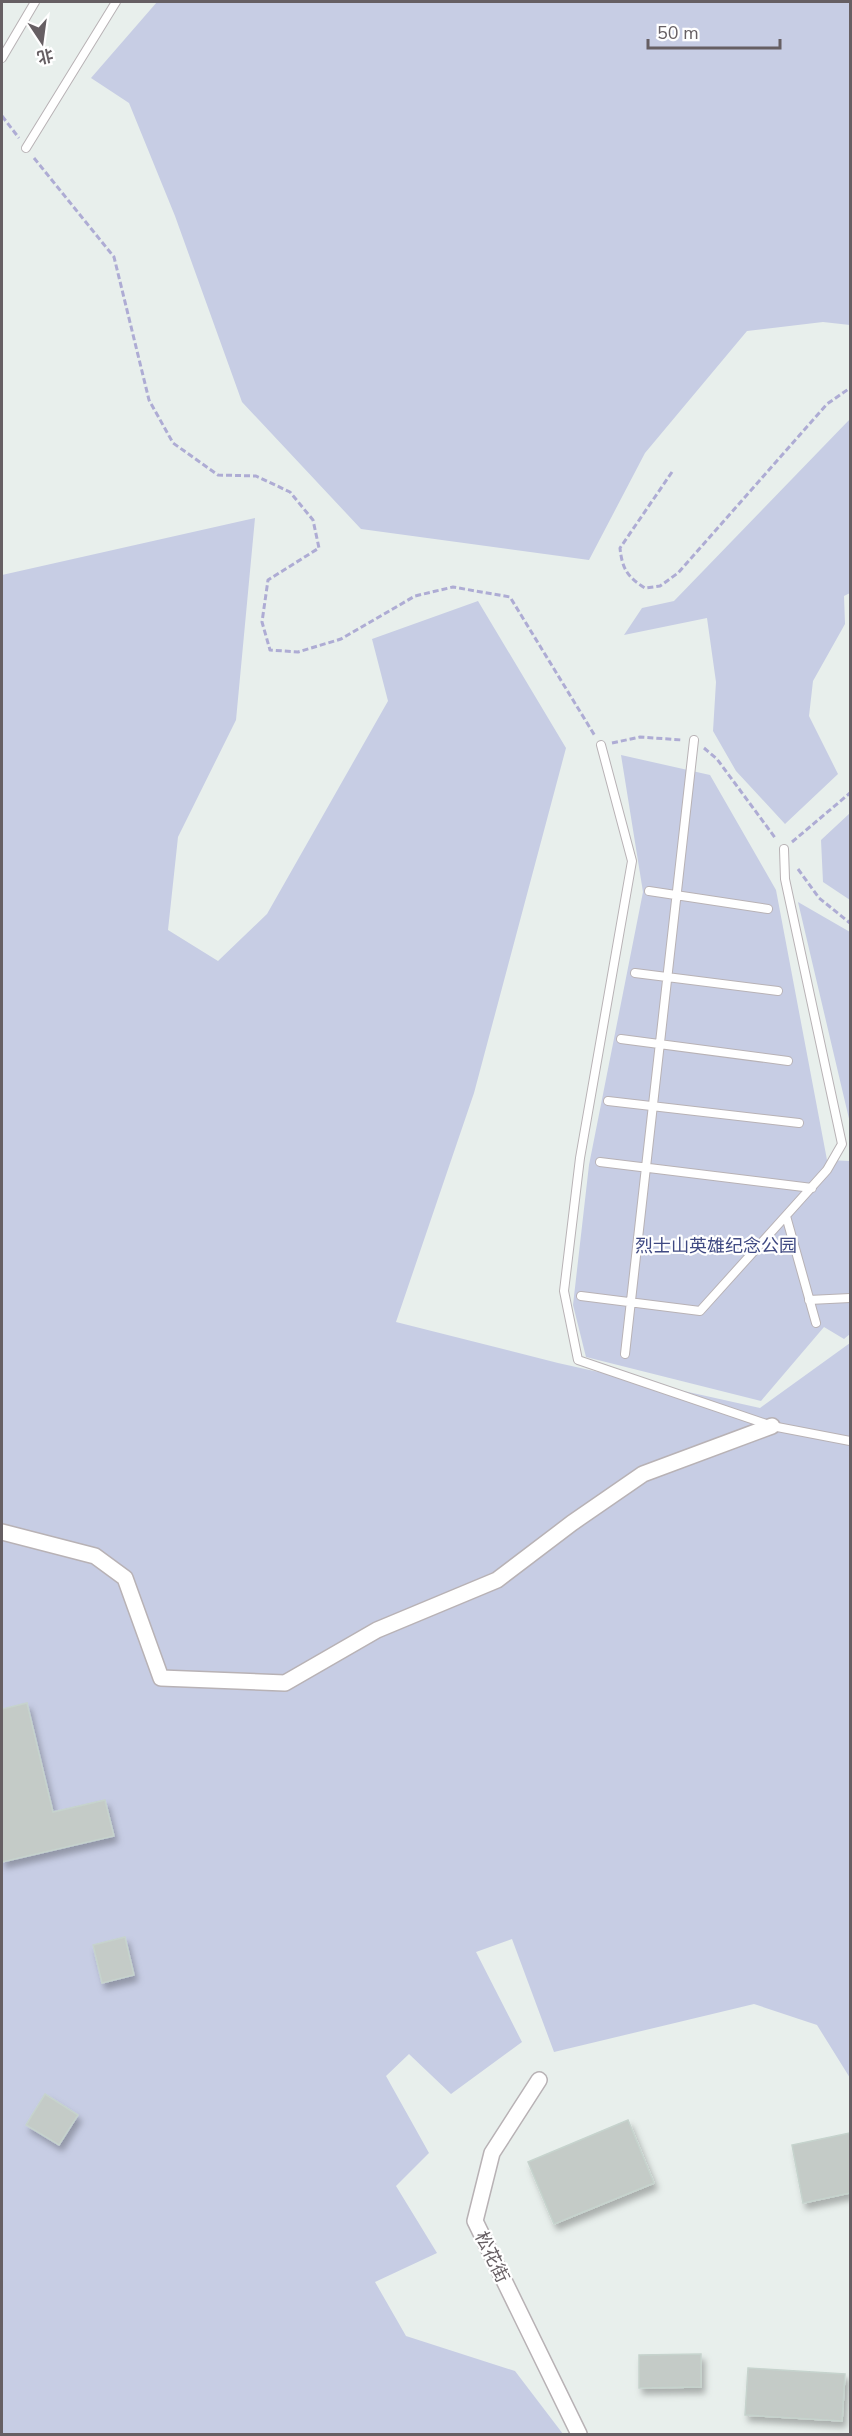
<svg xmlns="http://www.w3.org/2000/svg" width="852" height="2436" viewBox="0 0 852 2436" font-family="'Nunito Sans','Noto Sans SC',sans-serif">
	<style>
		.green { fill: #c7cde4 }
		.building { fill: #c4cbc7; stroke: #c6d3cd; stroke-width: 1.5; filter: url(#shadow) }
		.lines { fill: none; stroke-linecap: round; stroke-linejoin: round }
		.lane-casing { stroke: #b8b2b5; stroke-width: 10 }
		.street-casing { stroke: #b8b2b5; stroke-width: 18 }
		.path { stroke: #aeacd4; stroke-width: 3; stroke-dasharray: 6 3; stroke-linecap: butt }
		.lane { stroke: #fff; stroke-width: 8 }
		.street { stroke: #fff; stroke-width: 15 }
		.labels { text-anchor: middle; stroke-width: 4.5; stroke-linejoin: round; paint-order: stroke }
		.park-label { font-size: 18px; fill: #404a83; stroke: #fff }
		.street-label { font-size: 18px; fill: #665f63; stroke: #fff }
	</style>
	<defs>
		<filter id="shadow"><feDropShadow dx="3.5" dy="6" stdDeviation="3" flood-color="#0004"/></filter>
	</defs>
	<rect width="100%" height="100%" fill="#e8efec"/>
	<!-- green -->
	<path class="green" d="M157,2H850V325L823,322L747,331L645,453L589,560L361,529L242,402L175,216L129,103L91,78Z
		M850,419V593L844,596L845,624L813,681L809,716L838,774L785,824L736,771L713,731L716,682L707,618L624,635L642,608L674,601Z
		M255,518L236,720L178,837L168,930L218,961L267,914L388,701L372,639L478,601L566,748L474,1093L396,1322L558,1363L760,1408L850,1343V2078L817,2025L754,2004L554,2052L512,1939L476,1952L522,2042L451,2094L409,2054L386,2076L429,2153L396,2186L437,2253L375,2282L406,2336L515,2371L563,2434H2V575Z
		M621,755L710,775L776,890L827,1160L850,1161V1334L844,1339L824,1327L761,1401L586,1357L573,1305L589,1165L643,892Z
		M850,813V900L823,882L821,840Z
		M798,902L850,932V1123Z"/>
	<!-- building -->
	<path class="building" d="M27,1703L53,1812L105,1800L114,1836L2,1862V1709Z
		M125,1937L134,1975L102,1983L93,1945Z
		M45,2094L78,2115L59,2145L26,2125Z
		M628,2120L654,2183L554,2224L528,2162Z
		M850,2133V2193L803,2203L792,2145Z
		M701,2354V2387L639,2388V2355Z
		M748,2368L845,2374L842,2421L745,2415Z"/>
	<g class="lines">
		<defs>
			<path id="lane" d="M2,58L35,2
				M26,148L116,2
				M601,745L632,861L580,1158L564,1291L578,1360L772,1426L850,1441
				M649,891L768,909
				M635,973L778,991
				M621,1039L788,1061
				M608,1101L799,1123
				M600,1162L812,1188
				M786,1216L816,1323
				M581,1296L700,1311L827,1170L842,1144L785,879L784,849
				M809,1300L850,1298
				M625,1354L694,740"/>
			<path id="street" d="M2,1532L95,1556L125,1578L161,1678L285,1683L377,1630L497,1580L572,1523L643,1474L772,1426
				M539,2080L492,2153L475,2221L579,2434"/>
		</defs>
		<!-- lane casing -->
		<use href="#lane" class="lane-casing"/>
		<!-- street casing -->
		<use href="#street" class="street-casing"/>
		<!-- path -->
		<path class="path" d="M2,116L19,138
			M34,158L114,257L149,400L173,443L218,475L256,476L290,492L313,520L319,548L268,580L262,622L270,650L298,652L341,639L415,596L453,587L510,597L595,736
			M672,472L620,548C622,568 627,577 645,588L660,586L678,573L827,404L850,388
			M612,743L640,737L682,740
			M704,748L717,759L776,839
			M792,842L850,793
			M798,869L819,898L850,923"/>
		<!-- lane -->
		<use href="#lane" class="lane"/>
		<!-- street -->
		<use href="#street" class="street"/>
	</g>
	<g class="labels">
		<!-- park labels -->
		<g class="park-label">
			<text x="716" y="1252">烈士山英雄纪念公园</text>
		</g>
		<!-- street labels -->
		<g class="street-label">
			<text transform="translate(492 2257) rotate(64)" y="6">松花街</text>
		</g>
	</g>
	<!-- border -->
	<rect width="852" height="2436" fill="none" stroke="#665f63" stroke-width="6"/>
	<!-- north arrow -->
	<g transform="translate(42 42) rotate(167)" stroke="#ffffff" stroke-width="4.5" paint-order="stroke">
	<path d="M0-4.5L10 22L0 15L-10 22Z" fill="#665f63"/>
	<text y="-9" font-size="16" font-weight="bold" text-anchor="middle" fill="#665f63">北</text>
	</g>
	<!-- scale -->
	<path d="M648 39v9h132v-9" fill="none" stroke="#665f63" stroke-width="3"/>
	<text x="657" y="39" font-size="18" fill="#665f63" stroke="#ffffff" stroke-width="4.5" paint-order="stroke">50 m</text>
</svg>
